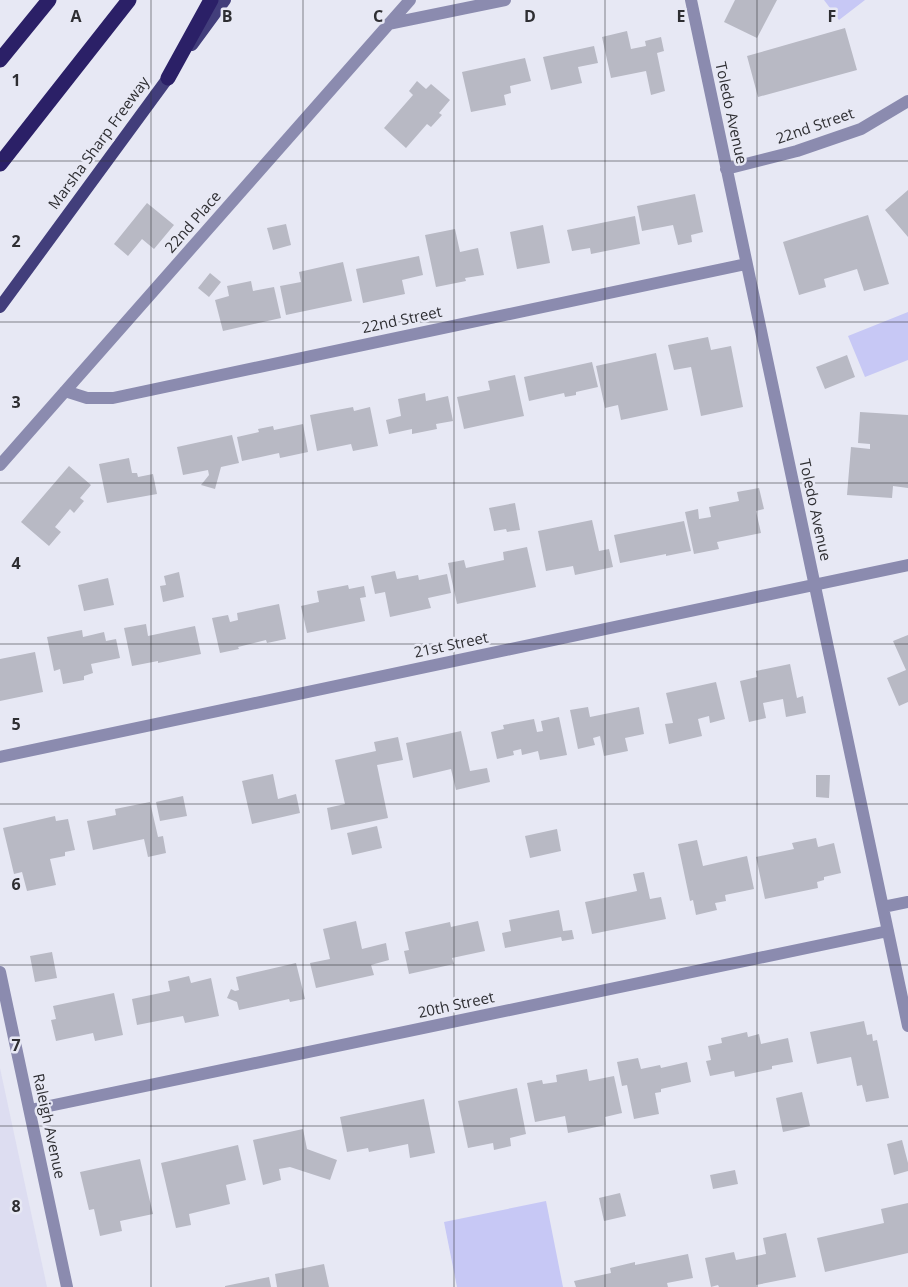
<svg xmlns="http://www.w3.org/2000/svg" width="908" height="1287" viewBox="0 0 908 1287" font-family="'Open Sans',sans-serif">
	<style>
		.built { fill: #ddddf1 }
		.green { fill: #c7c8f5 }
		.building { fill: #b8b9c4 }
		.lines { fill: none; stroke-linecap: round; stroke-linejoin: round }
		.minor { stroke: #8b8baf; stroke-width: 12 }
		.major { stroke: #423e7b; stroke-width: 12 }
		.highway { stroke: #2b2067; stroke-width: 15 }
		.grid { fill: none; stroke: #2e2e32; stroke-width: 1; stroke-opacity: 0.55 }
		.labels { text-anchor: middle; stroke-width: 5; stroke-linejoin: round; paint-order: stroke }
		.street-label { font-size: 15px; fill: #2e2e32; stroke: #e7e8f4 }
		.grid-label { font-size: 16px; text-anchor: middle; font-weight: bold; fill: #2e2e32; stroke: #e7e8f4; stroke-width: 5; stroke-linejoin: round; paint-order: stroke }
	</style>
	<rect width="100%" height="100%" fill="#e7e8f4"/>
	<!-- built -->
	<path class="built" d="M0,1068L47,1287H0Z"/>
	<!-- green -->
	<path class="green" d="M824,0H865L839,20Z
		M908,312V360L865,377L848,336Z
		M546,1201L563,1287H457L444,1222Z"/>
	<!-- building -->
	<path class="building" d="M735,0H777L757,38L724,22Z
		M845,28L857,70L758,97L747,56Z
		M627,31L631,49L646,46L645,41L661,37L664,51L657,53L665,91L651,95L646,71L611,78L602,37Z
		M594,46L598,63L578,67L582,83L551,90L543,57Z
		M525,58L531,81L510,86L511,93L504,95L506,105L471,112L462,72Z
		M417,81L426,89L431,84L450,100L439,113L442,115L431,127L427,124L406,148L384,128L413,95L409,91Z
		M908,190V237L885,210Z
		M695,194L703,232L691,235L692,242L678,245L673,225L642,231L637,206Z
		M147,203L174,225L154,249L142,239L128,256L114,244Z
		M868,215L889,284L864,291L857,269L824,279L826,287L799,295L783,242Z
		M635,216L640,244L591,254L590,248L572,251L567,230Z
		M286,224L291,245L273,250L267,228Z
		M543,225L550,263L517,269L510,232Z
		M455,229L460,252L478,248L484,275L465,278L466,281L436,287L425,235Z
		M419,256L423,275L402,280L405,294L363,303L356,269Z
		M343,262L352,301L286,315L280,286L301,282L299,272Z
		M210,273L221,282L209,297L198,288Z
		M251,281L253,291L274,287L281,318L223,331L215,300L229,296L227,286Z
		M708,337L711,350L731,346L743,407L701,416L691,367L674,370L668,345Z
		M656,353L668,410L621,420L618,405L605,408L596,366Z
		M847,355L855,377L825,389L816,367Z
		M592,362L598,387L576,392V395L565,397L564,393L529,401L524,377Z
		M515,375L524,416L464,429L457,397L490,390L488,381Z
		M425,393L426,401L448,396L453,421L436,424L437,429L412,434V429L389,434L386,420L401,416L398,399Z
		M353,407L354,411L370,407L378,446L353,451L351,444L317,451L310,415Z
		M860,412L908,415V488L893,486L892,498L847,495L851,447L870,449V444L858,443Z
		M303,424L308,452L280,458L279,453L242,461L237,437L259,432L258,429L273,426L274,430Z
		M232,435L239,463L221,467L215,489L201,485L209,475L208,470L183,475L177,447Z
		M129,458L132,473H137L138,477L153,474L157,494L107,503L99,464Z
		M69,466L91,485L80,498L84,501L74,513L70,509L55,527L61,532L49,546L21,522Z
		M759,488L764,509L756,511L761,533L717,542L719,549L694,554L685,512L698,509L699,519L711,517L709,507L739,501L737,492Z
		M515,503L520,530L507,532L506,529L494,531L489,508Z
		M592,520L599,551L609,549L613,567L575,575L573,566L546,571L538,531Z
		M684,521L691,551L666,556V554L620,563L614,535Z
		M527,547L536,587L457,604L448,563L464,560L466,568L504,560L503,552Z
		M395,571L397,579L418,575L419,580L447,574L451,593L428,598L431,608L390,617L385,592L375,594L371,576Z
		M179,572L184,597L163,602L160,586L166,585L164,576Z
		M108,578L114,605L84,611L78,585Z
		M348,585L349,589L364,586L366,597L360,598L365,621L307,633L301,606L319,602L317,591Z
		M279,604L286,639L267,643L266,640L238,647L239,649L220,653L212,618L228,615L230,622L238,620L237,613Z
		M146,624L148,636L195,626L201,654L158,663V661L132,666L124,628Z
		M82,630L83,637L104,632L106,641L116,639L120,658L91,664L93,673L84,676V680L63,684L60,669L54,671L47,637Z
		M908,635V702L899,706L887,678L906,670L893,641Z
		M35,652L43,692L0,701V659Z
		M790,664L797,698L803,696L806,713L786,717L783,699L763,703L766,718L749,722L740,681L757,677L756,671Z
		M716,682L725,719L710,723L709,716L698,719L702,736L669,744L665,724L673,723L666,693Z
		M588,707L590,717L639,707L644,734L625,738L628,751L604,756L600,736L593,738L595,745L578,749L570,710Z
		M559,717L567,755L540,760L538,751L522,755L521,749L513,751L514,755L497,759L491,732L504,729L503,725L534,719L537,732L543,731L541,721Z
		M461,731L470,771L487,768L490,782L456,790L451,769L413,778L406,743Z
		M398,737L403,760L377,765L388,818L331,830L327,808L345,804L335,760L376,751L374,742Z
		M273,774L278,799L296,794L300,813L252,824L242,781Z
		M816,775H830L829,798L816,797Z
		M183,796L187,816L160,821L156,802Z
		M150,802L158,837L163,836L166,853L148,857L144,839L93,850L87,821L116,815L115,809Z
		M55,816L56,821L68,819L75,850L65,852V856L50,859L56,885L27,891L22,872L14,874L3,828Z
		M377,826L382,848L352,855L347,833Z
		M557,829L561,851L530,858L525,836Z
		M816,838L818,847L834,843L841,873L824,877V880L817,882L818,888L765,899L756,857L794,849L792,843Z
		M697,840L703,866L747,856L754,889L725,895L726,901L715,903L717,910L696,915L693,900L690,901L678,844Z
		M644,872L650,899L661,897L666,919L592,934L585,902L637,891L633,874Z
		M559,910L563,931L572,930L574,939L562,941L561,937L505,948L502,933L511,931L509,920Z
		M356,921L362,949L386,943L389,960L371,965L374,975L316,988L310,963L330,959L323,929Z
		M478,921L485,951L452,958L454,964L409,974L404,951L409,950L405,932L450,922L451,927Z
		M52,952L57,978L35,982L30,956Z
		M296,963L305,999L290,1002L289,999L239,1010L237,1002L227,998L231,989L235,991L239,990L236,977Z
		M189,976L191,983L211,978L219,1016L185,1023L183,1016L137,1025L132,999L170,991L168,981Z
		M114,993L123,1035L95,1041L93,1033L56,1041L51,1020L56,1019L53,1006Z
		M864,1021L867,1035L872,1034L873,1041L877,1040L889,1098L866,1102L862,1085L857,1086L851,1057L817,1064L810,1032Z
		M747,1032L748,1037L759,1034L761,1044L788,1038L793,1062L772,1066V1069L735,1077L734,1071L710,1076L706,1061L711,1060L708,1046L722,1043L721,1038Z
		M638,1058L641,1069L660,1065L661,1068L687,1062L691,1082L661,1089V1092L655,1093L659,1114L634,1119L627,1085L622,1086L617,1062Z
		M587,1069L589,1081L614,1076L622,1113L605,1117L606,1125L568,1133L565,1116L535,1122L527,1083L542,1080L543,1084L557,1082L556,1075Z
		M517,1088L526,1134L510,1138L511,1146L494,1150L493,1143L468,1148L458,1101Z
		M802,1092L810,1126L783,1132L776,1098Z
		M424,1099L435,1153L410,1158L408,1144L369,1152L368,1148L347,1152L340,1117Z
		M303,1129L307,1149L337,1160L330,1180L290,1167L279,1169L281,1180L263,1185L253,1140Z
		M902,1140L908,1163V1171L894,1175L887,1144Z
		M238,1145L246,1180L226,1185L230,1204L189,1214L191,1225L176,1228L161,1163Z
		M140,1159L153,1214L120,1221L122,1231L100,1236L94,1209L89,1210L80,1172Z
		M735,1170L738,1184L713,1189L710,1175Z
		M620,1193L626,1216L604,1221L599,1198Z
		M908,1203V1253L825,1272L817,1238L884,1223L881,1209Z
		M786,1233L796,1277L756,1285V1287H719L718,1285L711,1287L705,1258L734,1252L736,1260L766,1254L763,1238Z
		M688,1254L693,1278L667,1283L668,1287H576L574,1281L611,1273L610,1268L635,1262V1265Z
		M324,1264L329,1287H277L275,1274Z
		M269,1277L271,1287H225V1286Z"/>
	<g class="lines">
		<!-- minor -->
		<path class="minor" d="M691,0L908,1026
			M388,24L505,0
			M726,169L797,151L861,129L908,101
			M65,391L87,398H113L746,264
			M0,465L410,0
			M0,757L908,565
			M883,907L908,902
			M0,972L67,1287
			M30,1110L888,931"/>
		<!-- major -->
		<path class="major" d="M192,45L225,0
			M0,307L173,71"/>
		<!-- highway -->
		<path class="highway" d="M0,60L49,0
			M168,78L211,0
			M0,164L129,0"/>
	</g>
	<!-- grid -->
	<path class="grid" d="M151,0V1287M303,0V1287M454,0V1287M605,0V1287M757,0V1287M0,161H908M0,322H908M0,483H908M0,644H908M0,804H908M0,965H908M0,1126H908"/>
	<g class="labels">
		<!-- street labels -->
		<g class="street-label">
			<text transform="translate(731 113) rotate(78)" y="5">Toledo Avenue</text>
			<text transform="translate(815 126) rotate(-19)" y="5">22nd Street</text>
			<text transform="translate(99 143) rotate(-54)" y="5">Marsha Sharp Freeway</text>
			<text transform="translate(193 222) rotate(-49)" y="5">22nd Place</text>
			<text transform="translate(402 320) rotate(-12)" y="5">22nd Street</text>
			<text transform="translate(815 510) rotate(78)" y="5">Toledo Avenue</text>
			<text transform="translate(451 645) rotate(-12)" y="5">21st Street</text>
			<text transform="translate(456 1005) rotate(-12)" y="5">20th Street</text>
			<text transform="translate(49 1126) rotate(78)" y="5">Raleigh Avenue</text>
		</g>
	</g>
	<g class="grid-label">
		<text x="76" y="22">A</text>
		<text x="227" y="22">B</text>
		<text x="378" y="22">C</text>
		<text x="530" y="22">D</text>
		<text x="681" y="22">E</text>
		<text x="832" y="22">F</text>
		<text x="16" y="86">1</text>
		<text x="16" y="247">2</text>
		<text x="16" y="408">3</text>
		<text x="16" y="569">4</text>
		<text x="16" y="730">5</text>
		<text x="16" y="890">6</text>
		<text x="16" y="1051">7</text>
		<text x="16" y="1212">8</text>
	</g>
</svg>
